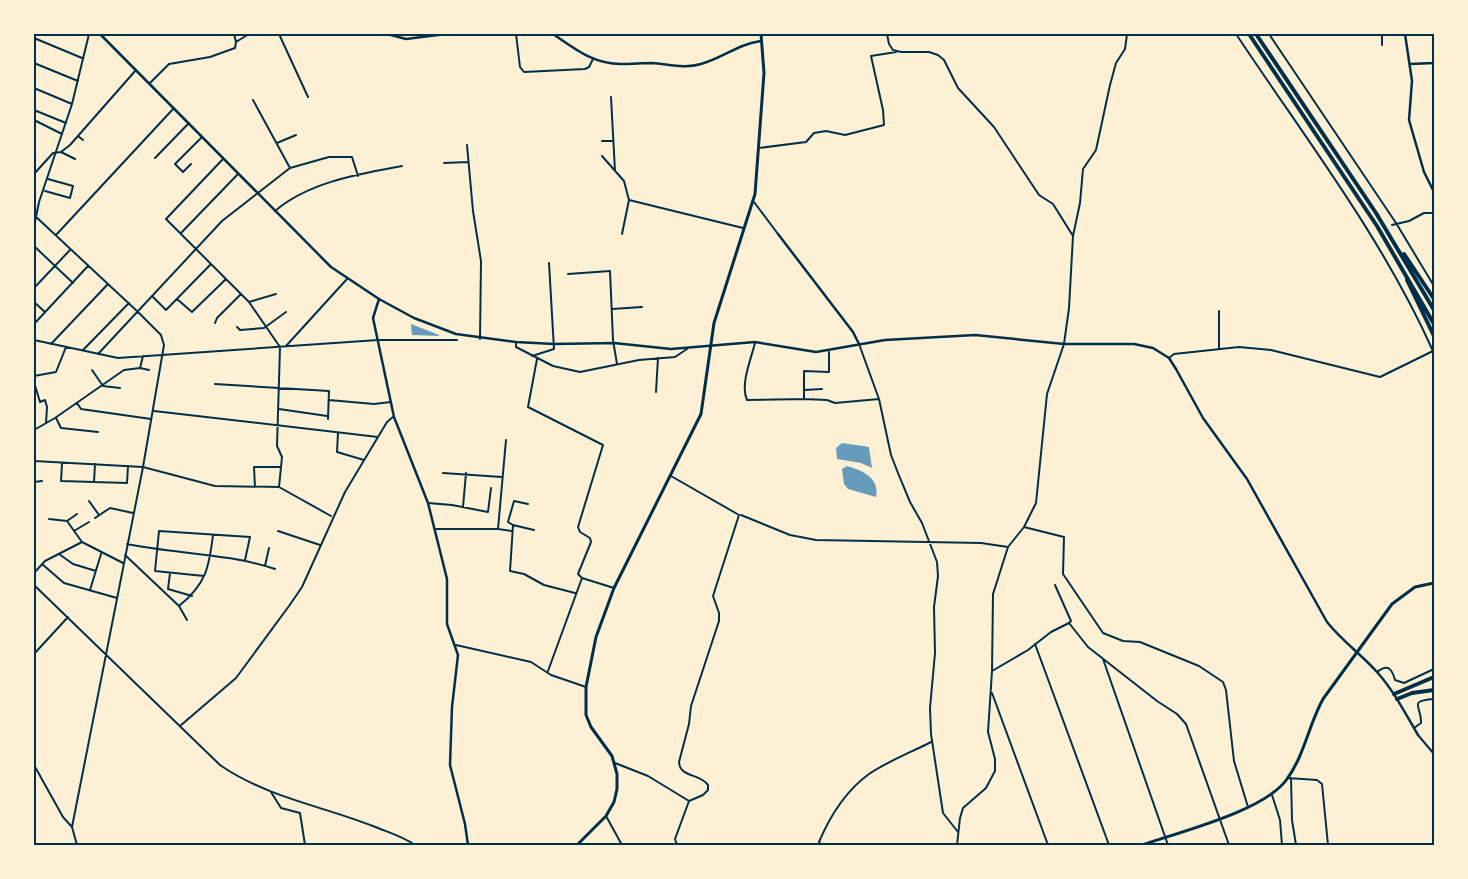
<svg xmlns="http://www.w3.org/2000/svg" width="1468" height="879" viewBox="0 0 1468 879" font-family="Lato,sans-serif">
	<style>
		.water { fill: #669bbc }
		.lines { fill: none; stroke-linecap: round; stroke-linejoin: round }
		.minor { stroke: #003049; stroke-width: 2 }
		.tertiary { stroke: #003049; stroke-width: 2.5 }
		.primary { stroke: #003049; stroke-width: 3 }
		.motorway { stroke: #003049; stroke-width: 4 }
		.neatline { fill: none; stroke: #003049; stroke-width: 2 }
	</style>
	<rect width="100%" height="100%" fill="#fdf0d5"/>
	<!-- water -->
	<path class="water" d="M411,324L439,335V336L412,335Z
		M842,443L869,447L872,468L861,463L837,459L836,448Z
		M847,466C862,470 880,478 876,497L848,489L844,484L842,469Z"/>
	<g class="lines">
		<!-- minor -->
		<path class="minor" d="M234,34L236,42
			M279,34L308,97
			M516,34L520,67L524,72L585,69L589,67L593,59
			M887,34L889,44L893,50L901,52H929L938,55L944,60L958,88L994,127L1039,195L1053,204L1073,236
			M1269,34L1396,223L1434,286
			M34,38L82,58
			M1382,45V34
			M34,63L78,81
			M150,83L169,64L210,57L235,48L236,42L249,34
			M34,88L72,104
			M611,97L615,171
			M253,100L290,168
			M34,110L66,123
			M34,120L62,134
			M78,136L83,140
			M602,141H612
			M277,143L296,135
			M467,145L473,211L481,261L480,339
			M759,148L806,142L814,133L826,131L845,135L884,125L883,110L871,56L896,52
			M61,152L75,159
			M602,156L624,181L629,200L743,228
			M155,158L189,123
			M223,159L166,219L249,302L280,347L277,446L282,457L279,487
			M444,163L468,162
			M191,164L183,172L175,164L202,137
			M34,174L53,153L61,152L70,145L136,70
			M45,191L70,198L73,186L48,179
			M754,202L778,234
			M275,211C309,182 359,174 402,166
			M34,215L138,312L161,335L164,345L143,467L72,827L77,845
			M1392,225L1409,221L1424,213H1434
			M34,227L39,202L72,104L89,34
			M181,233L238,174
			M622,234L629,200
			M56,235L174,108
			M34,246L73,283
			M568,274L610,271L613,340L617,364
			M34,288L70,250
			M153,297L166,310L211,264
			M177,299L192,312L226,279
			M34,302L45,312
			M249,302L276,294
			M612,309L642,307
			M1219,311V349
			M215,323L217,318L241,294
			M34,324L88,266
			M237,327L240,330L264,328L286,312
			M34,340L118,358L378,340H457
			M516,342V347L553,366L580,372L639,360L675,357L687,349
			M755,343C751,359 740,385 747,400L804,399L827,400L835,403L879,399
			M51,344L108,284
			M859,344L879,399L891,455L898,473L910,502L922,523L937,562L938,576L934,607L935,653L930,708L931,734L943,813L958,832
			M286,346L347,279
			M83,350L129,303
			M98,354L222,221L290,168L329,157H352L358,176
			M532,356L554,349L549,263
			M1169,358L1174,354L1239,347L1271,350L1380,377L1433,351C1382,237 1305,138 1236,34
			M537,359L528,407L603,445L578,527L580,532L590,538L591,542L578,574L582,578L614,588
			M140,368L149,370
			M92,370L103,386L120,388
			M34,376L56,372L66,347
			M34,382L40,402L45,400L47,407L46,423
			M215,384L329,391L328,419
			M804,390L822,389
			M656,392L658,358
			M804,398V371L829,372V352
			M329,400L374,404L391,402
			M77,403L81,409L151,419
			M279,409L327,416
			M154,411L378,437
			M56,418L61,428L98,432
			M34,430L55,418L124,370L140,368L143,356
			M338,433L337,452L364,460
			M34,461L143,467L215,486L279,487L331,516
			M62,463L61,481L127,483L128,466
			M443,473L502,477
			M671,476L739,515L713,596L719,613V621L691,706L689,724L679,762C680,778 700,773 708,785V790L703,795L689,801
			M34,482L42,481
			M94,482L95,464
			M255,487L254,467H281
			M89,501L99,515
			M428,503L452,505L488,512L491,488
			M463,507L466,473
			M741,515L790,535L816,540L981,543L1008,547
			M95,518L110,508L133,513
			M49,519L67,521L82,542
			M67,521L77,514
			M513,525L508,522L514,501L528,504
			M1024,527L1064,537L1063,574L1103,633L1123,641L1140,642L1199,666L1223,682L1226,690L1234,761L1248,807
			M436,529H498L511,531
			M498,529L506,440
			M534,530L513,525L510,571L524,574L544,585L575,593
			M34,531V533
			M74,531L89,522
			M278,531L320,545
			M127,544C176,554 227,553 275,569
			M59,554L73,564L96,571
			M125,555L179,606L187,620
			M42,564L64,583L117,598
			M265,566L269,548
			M34,573L45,561L82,542L123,563
			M170,573L168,589L192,596
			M204,576L155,571L159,531L250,537L245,560
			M34,585L220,765C266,797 322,806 373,826C387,832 402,836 415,845
			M1055,585L1071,621L1069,623
			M90,590L101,554
			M179,606C206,584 209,568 213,535
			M1035,644L1109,845
			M456,645L531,662L551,675L586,687
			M34,654L68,617
			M1103,659L1168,845
			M548,671L582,578
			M992,671L1028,650L1051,632L1069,623L1088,647L1157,701L1177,714L1186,724L1229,845
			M1377,672C1388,663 1392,669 1395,680L1404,683L1434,669
			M992,693L1048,845
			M180,726L236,678L289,606L302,587L345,492L387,422L393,417
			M1414,728L1421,723C1422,706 1407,701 1434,699
			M1418,735L1434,754
			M615,763L648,776L689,801
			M34,765L63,817L72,827
			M1288,778L1317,780L1322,784L1328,845
			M1291,778L1292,820L1296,845
			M271,792L281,808L300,813L305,845
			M1272,795L1280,820L1282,845
			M606,816L622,845
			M677,845L675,839L689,801
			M821,845L819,842C830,816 847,790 869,774C888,761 912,752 931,742
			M957,845L960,818L963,808L986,788L995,771V759L988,732L992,671L993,594L1008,547L1024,527L1036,503L1047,394L1064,344L1069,308L1073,236L1080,203L1083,169L1096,150L1110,85L1116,63L1125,49L1127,34"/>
		<!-- tertiary -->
		<path class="tertiary" d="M100,34L331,267L379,299L414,318L456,334L516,342L554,344L614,343L671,349L755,342L816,352L885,340L975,335L1064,344H1134L1153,348L1169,358L1176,369L1203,418L1247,479L1327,622C1342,641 1361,654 1377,672C1394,691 1405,713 1418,735
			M387,34L406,39L446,34
			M553,34C575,49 593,64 621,64C632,64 642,63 652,63C668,64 685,69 701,64C723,58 738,44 761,41
			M1405,34L1412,81L1409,120L1424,172L1434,192
			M1410,64L1434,63
			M778,234L853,332L859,344
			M379,299L373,318L394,417L428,503L447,579V624L458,655L452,707L450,765L465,824L468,845"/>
		<!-- primary -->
		<path class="primary" d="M577,845L606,816L614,802L617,789V774L612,756L591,727L586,715V687L596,637L614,588L701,414L714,323L755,194L764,73L761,34
			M1142,845C1179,832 1265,811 1287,779C1304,756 1309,724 1323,699L1392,604L1415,587L1434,583"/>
		<!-- motorway -->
		<path class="motorway" d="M1249,34L1377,226L1434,324
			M1256,34L1376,213L1434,310
			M1404,254L1434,299
			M1407,280L1434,336
			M1394,694L1434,677
			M1397,699L1412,693L1434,690"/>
	</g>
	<!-- border -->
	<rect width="1468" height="879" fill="none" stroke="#fdf0d5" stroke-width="70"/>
	<rect x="35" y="35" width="1398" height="809" class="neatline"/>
</svg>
